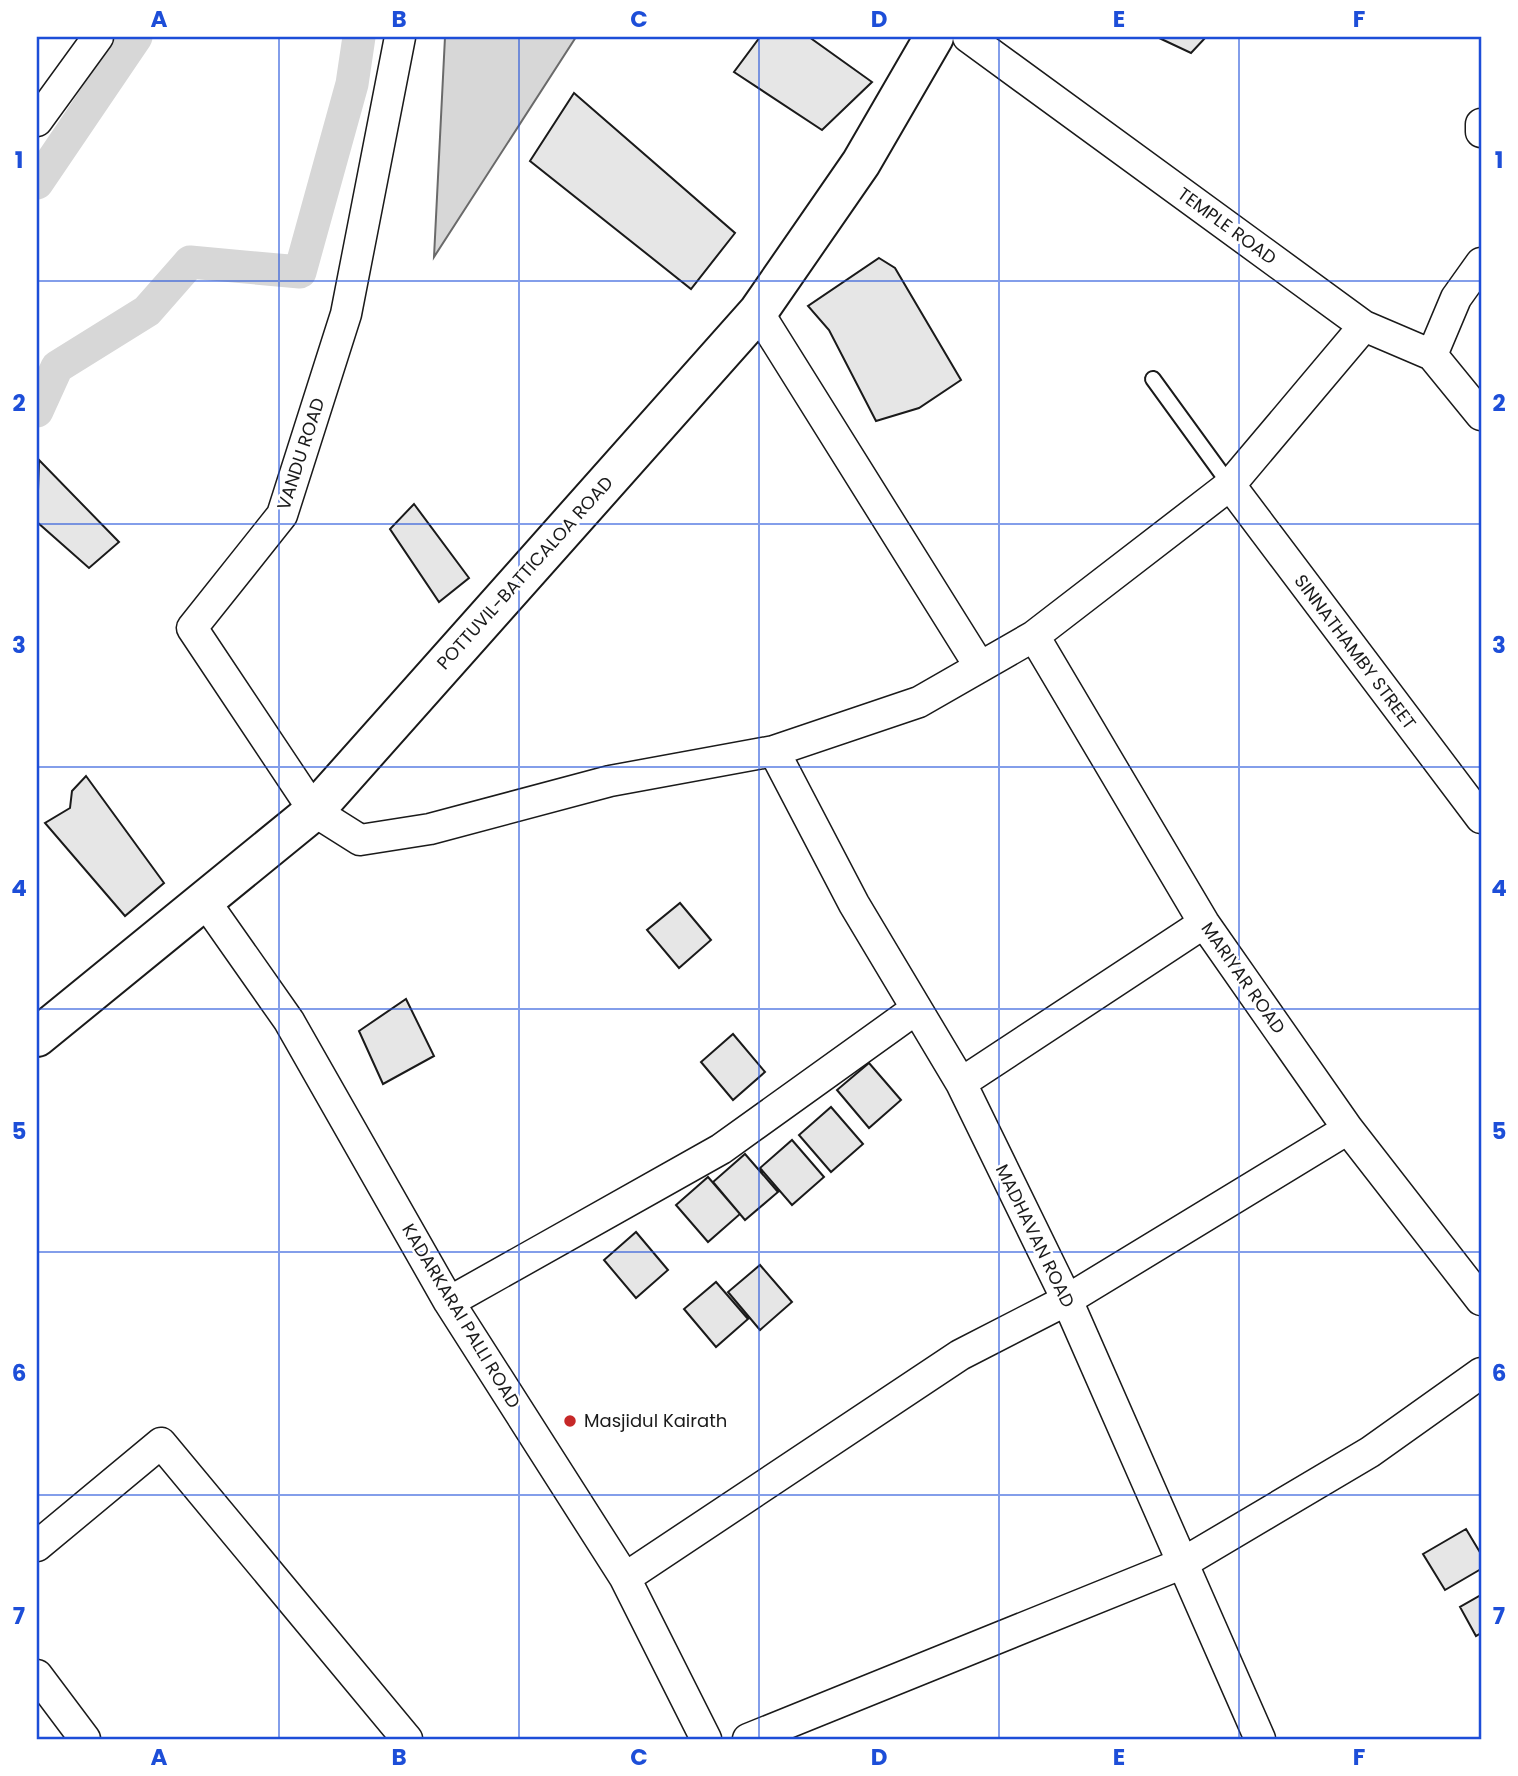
<svg xmlns="http://www.w3.org/2000/svg" width="1518" height="1776" viewBox="0 0 1518 1776" font-family="Poppins,sans-serif">
	<style>
		.water { fill: #d7d7d7; stroke: #6a6a6a; stroke-width: 2 }
		.lines { fill: none; stroke-linecap: round; stroke-linejoin: round }
		.canal { stroke: #d7d7d7; stroke-width: 33 }
		.building { fill: #e6e6e6; stroke: #1a1a1a; stroke-width: 2 }
		.lane-casing { stroke: #1a1a1a; stroke-width: 18 }
		.street-casing { stroke: #1a1a1a; stroke-width: 33 }
		.highway-casing { stroke: #1a1a1a; stroke-width: 42 }
		.lane { stroke: #fff; stroke-width: 14 }
		.street { stroke: #fff; stroke-width: 30 }
		.highway { stroke: #fff; stroke-width: 38 }
		.grid { fill: none; stroke: #1d4ed8; stroke-width: 2; stroke-opacity: 0.55 }
		.poi-dot { fill: #c62828; stroke: #fff; stroke-width: 2.5 }
		.labels { text-anchor: middle; stroke-width: 5; stroke-linejoin: round; paint-order: stroke }
		.street-label { font-size: 18px; fill: #1a1a1a; stroke: #fff }
		.poi-label { font-size: 18px; fill: #1a1a1a; stroke: #fff; text-anchor: start }
		.neatline { fill: none; stroke: #1d4ed8; stroke-width: 2.5 }
		.grid-label { font-size: 23px; text-anchor: middle; font-weight: bold; fill: #1d4ed8 }
	</style>
	<rect width="100%" height="100%" fill="#fff"/>
	<!-- water -->
	<path class="water" d="M445,37H576L434,257Z"/>
	<g class="lines">
		<!-- canal -->
		<path class="canal" d="M37,183L136,37
			M37,411L57,367L147,311L190,262L300,272L352,84L359,37"/>
	</g>
	<!-- building -->
	<path class="building" d="M760,37H809L872,82L822,130L734,72Z
		M1157,37H1206L1191,53Z
		M574,93L735,233L691,289L530,161Z
		M879,258L895,268L961,380L919,408L876,421L829,330L808,306Z
		M39,460L119,542L89,568L37,522Z
		M414,504L469,578L439,602L390,529Z
		M86,776L164,883L125,916L45,823L70,808L72,791Z
		M680,903L711,940L679,968L647,930Z
		M406,999L434,1056L383,1084L359,1031Z
		M733,1034L765,1072L733,1100L701,1062Z
		M869,1063L901,1100L869,1128L837,1090Z
		M831,1107L863,1144L831,1172L799,1135Z
		M792,1140L824,1177L792,1205L760,1168Z
		M745,1154L778,1192L745,1220L713,1182Z
		M708,1177L740,1214L708,1242L676,1205Z
		M636,1232L668,1270L636,1298L604,1260Z
		M760,1265L792,1302L760,1330L728,1292Z
		M716,1282L748,1319L716,1347L684,1309Z
		M1466,1529L1481,1554V1569L1445,1590L1423,1554Z
		M1481,1595V1633L1476,1636L1460,1607Z"/>
	<g class="lines">
		<defs>
			<path id="lane" d="M1153,379L1230,485"/>
			<path id="street" d="M400,37L346,314L282,515L192,628L314,811L360,840L430,829L610,781L774,751L919,702L1034,636L1230,485L1364,326
				M968,37L1364,326L1432,355L1481,415
				M37,121L98,37
				M1481,124V132
				M758,312L980,667
				M1432,355L1456,298L1481,263
				M1230,485L1481,818
				M1034,636L1204,923L1348,1129L1481,1300
				M774,751L854,904L961,1083L1067,1300L1260,1739
				M204,900L289,1021L449,1302L625,1578L706,1739
				M961,1083L1204,923
				M449,1302L721,1149L916,1009
				M37,1546L161,1443L407,1739
				M625,1578L960,1355L1067,1300L1348,1129
				M37,1675L85,1739
				M748,1739L1181,1564L1370,1452L1481,1373"/>
			<path id="highway" d="M37,1037L314,811L758,312L861,163L934,37"/>
		</defs>
		<!-- lane casing -->
		<use href="#lane" class="lane-casing"/>
		<!-- street casing -->
		<use href="#street" class="street-casing"/>
		<!-- highway casing -->
		<use href="#highway" class="highway-casing"/>
		<!-- lane -->
		<use href="#lane" class="lane"/>
		<!-- street -->
		<use href="#street" class="street"/>
		<!-- highway -->
		<use href="#highway" class="highway"/>
	</g>
	<!-- grid -->
	<path class="grid" d="M279,37V1739M519,37V1739M759,37V1739M999,37V1739M1239,37V1739M37,281H1481M37,524H1481M37,767H1481M37,1009H1481M37,1252H1481M37,1495H1481"/>
	<!-- markers -->
	<circle class="poi-dot" cx="570" cy="1421" r="7"/>
	<g class="labels">
		<!-- street labels -->
		<g class="street-label">
			<text transform="translate(1227 226) rotate(36)" y="6">TEMPLE ROAD</text>
			<text transform="translate(301 454) rotate(-72)" y="6">VANDU ROAD</text>
			<text transform="translate(525 573) rotate(-48)" y="6">POTTUVIL-BATTICALOA ROAD</text>
			<text transform="translate(1355 652) rotate(53)" y="6">SINNATHAMBY STREET</text>
			<text transform="translate(1243 978) rotate(55)" y="6">MARIYAR ROAD</text>
			<text transform="translate(1035 1236) rotate(64)" y="6">MADHAVAN ROAD</text>
			<text transform="translate(461 1316) rotate(59)" y="6">KADARKARAI PALLI ROAD</text>
		</g>
		<!-- poi labels -->
		<g class="poi-label">
			<text x="584" y="1427">Masjidul Kairath</text>
		</g>
	</g>
	<!-- border -->
	<rect width="1518" height="1776" fill="none" stroke="#ffffff" stroke-width="77"/>
	<rect x="38" y="38" width="1442" height="1700" class="neatline"/>
	<g class="grid-label">
		<text x="159" y="27">A</text>
		<text x="399" y="27">B</text>
		<text x="639" y="27">C</text>
		<text x="879" y="27">D</text>
		<text x="1119" y="27">E</text>
		<text x="1359" y="27">F</text>
		<text x="19" y="168">1</text>
		<text x="1499" y="168">1</text>
		<text x="19" y="411">2</text>
		<text x="1499" y="411">2</text>
		<text x="19" y="653">3</text>
		<text x="1499" y="653">3</text>
		<text x="19" y="896">4</text>
		<text x="1499" y="896">4</text>
		<text x="19" y="1139">5</text>
		<text x="1499" y="1139">5</text>
		<text x="19" y="1381">6</text>
		<text x="1499" y="1381">6</text>
		<text x="19" y="1624">7</text>
		<text x="1499" y="1624">7</text>
		<text x="159" y="1765">A</text>
		<text x="399" y="1765">B</text>
		<text x="639" y="1765">C</text>
		<text x="879" y="1765">D</text>
		<text x="1119" y="1765">E</text>
		<text x="1359" y="1765">F</text>
	</g>
</svg>
